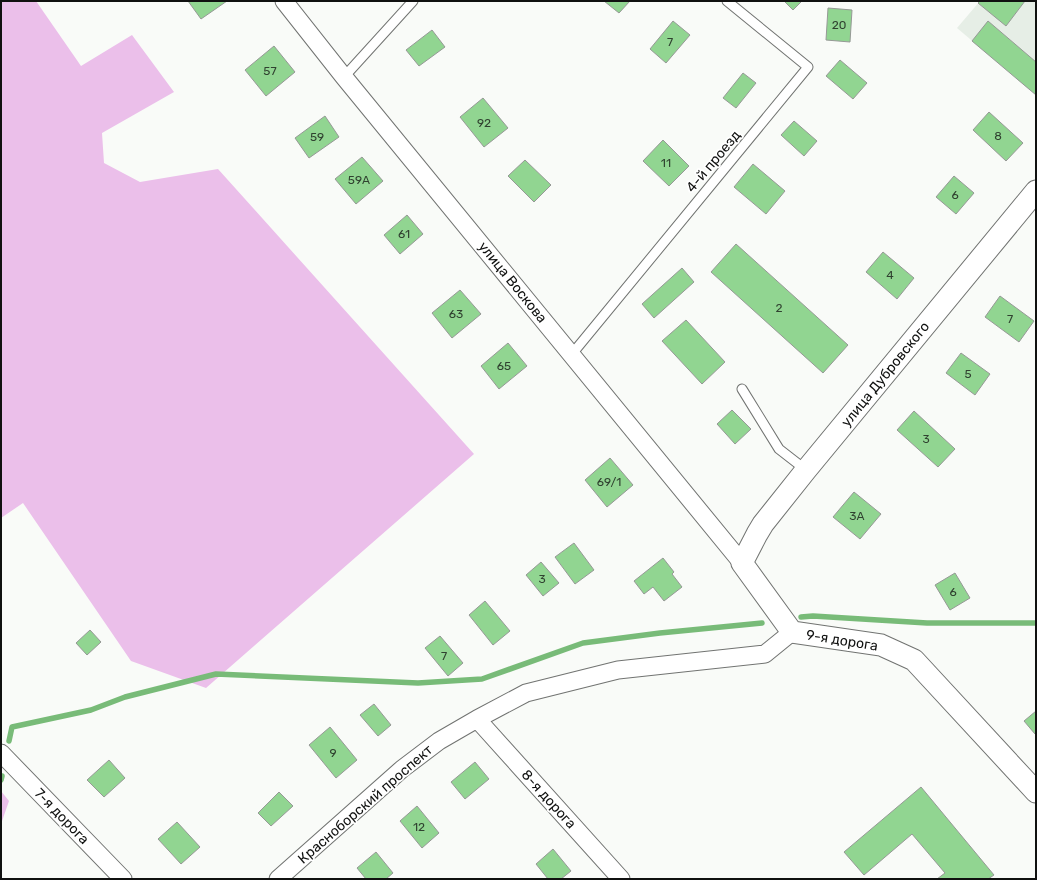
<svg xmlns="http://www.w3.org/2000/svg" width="1037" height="880" viewBox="0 0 1037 880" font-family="Rubik,sans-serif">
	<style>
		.built { fill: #e6eee6 }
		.green { fill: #ebbfea }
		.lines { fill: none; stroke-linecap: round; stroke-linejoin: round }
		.stream { stroke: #78bb78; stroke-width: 5.5 }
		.building { fill: #91d591; stroke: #969996 }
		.service-casing { stroke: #717371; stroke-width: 11 }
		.minor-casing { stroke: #717371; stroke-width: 19 }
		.tertiary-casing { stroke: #717371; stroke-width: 23 }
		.service { stroke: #fff; stroke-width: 9 }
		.minor { stroke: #fff; stroke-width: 17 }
		.tertiary { stroke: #fff; stroke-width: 21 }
		.labels { text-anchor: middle; stroke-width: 3.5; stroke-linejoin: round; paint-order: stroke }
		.number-label { font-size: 12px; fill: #304230 }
		.street-label { font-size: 14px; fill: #101110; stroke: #fff }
	</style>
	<rect width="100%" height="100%" fill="#f9fbf8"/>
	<!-- built -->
	<path class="built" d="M980,1H1036V95L957,28Z"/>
	<!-- green -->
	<path class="green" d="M1,1H36L81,66L132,35L174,92L102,133L104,163L140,182L218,169L474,454L206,688L131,661L23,503L1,518Z
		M1,791L9,801L1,824Z"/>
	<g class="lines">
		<!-- stream -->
		<path class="stream" d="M801,617L813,616L927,623H1036
			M9,741L12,727L91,710L125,697L216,674L418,683L482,679L583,643L660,633L762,623
			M1,780L2,776"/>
	</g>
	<!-- building -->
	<path class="building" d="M188,1H227L201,19Z
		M604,1H630L619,13Z
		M784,1H802L793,10Z
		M980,1H1025L1006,26L978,3Z
		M828,8L852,10L850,42L826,40Z
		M673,21L690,35L666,63L650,49Z
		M988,21L1036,62V95L972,41Z
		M432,30L445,47L419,66L406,50Z
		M274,46L295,72L266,96L245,70Z
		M840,60L867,83L853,99L826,76Z
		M743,73L756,83L736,108L723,98Z
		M483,98L508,128L484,147L460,117Z
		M989,112L1023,143L1006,161L973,130Z
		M325,116L339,137L309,158L295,138Z
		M794,121L817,141L804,156L781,135Z
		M663,140L689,166L669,186L643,161Z
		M362,157L383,181L356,204L335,179Z
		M525,160L551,185L534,202L508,176Z
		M753,164L785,191L766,214L734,187Z
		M954,176L974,193L956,214L936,197Z
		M407,215L423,234L400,254L384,235Z
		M736,244L848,345L823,373L711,272Z
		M883,252L914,278L897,299L866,272Z
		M682,268L694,282L654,318L642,304Z
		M460,290L481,314L452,338L432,313Z
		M1000,296L1034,321L1019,342L985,317Z
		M686,320L725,362L702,384L662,341Z
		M508,343L527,366L499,389L481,366Z
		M961,353L990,374L975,395L946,373Z
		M732,410L751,429L735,444L717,424Z
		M914,411L955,449L938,467L897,430Z
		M610,458L633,485L607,507L585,480Z
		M854,492L881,514L860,539L833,517Z
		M574,543L594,570L575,584L555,557Z
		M663,558L674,572L672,574L682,587L664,601L653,587L644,594L634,581Z
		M541,562L559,583L543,596L526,575Z
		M955,573L970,598L950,610L935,585Z
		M485,601L510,631L493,645L469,615Z
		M90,630L101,642L87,655L76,643Z
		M440,636L463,663L448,676L425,648Z
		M374,704L391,725L378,736L360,715Z
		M1036,711V733L1035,734L1024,721Z
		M330,727L357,760L336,778L309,745Z
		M109,760L125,778L104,797L87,780Z
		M475,762L489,779L465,799L451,782Z
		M921,787L994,875L988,879H937L945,873L912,834L864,875L844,852Z
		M279,792L293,806L271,826L258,813Z
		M417,806L439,833L422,848L400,821Z
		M177,822L200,847L181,864L158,839Z
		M553,849L571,871L561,879H548L536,864Z
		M376,852L393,873L386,879H366L357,868Z"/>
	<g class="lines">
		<defs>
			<path id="service" d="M344,77L413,1
				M572,354L808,67L727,1
				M742,389L779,449L806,470"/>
			<path id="minor" d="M284,1L344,77L742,563
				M477,719L621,879
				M1,753L123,879
				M278,879L402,769L439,741L477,719L526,693L618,670L765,654L792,632"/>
			<path id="tertiary" d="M1036,191L806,470L763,524L757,534L742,563L792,632L881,645L914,660L1036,792"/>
		</defs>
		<!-- service casing -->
		<use href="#service" class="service-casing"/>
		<!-- minor casing -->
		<use href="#minor" class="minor-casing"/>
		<!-- tertiary casing -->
		<use href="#tertiary" class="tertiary-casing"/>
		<!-- service -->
		<use href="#service" class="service"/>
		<!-- minor -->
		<use href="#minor" class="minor"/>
		<!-- tertiary -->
		<use href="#tertiary" class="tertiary"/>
	</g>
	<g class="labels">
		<!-- number labels -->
		<g class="number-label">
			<text x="839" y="29">20</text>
			<text x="670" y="46">7</text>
			<text x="270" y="75">57</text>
			<text x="484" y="127">92</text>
			<text x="998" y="140">8</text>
			<text x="317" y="141">59</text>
			<text x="666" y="167">11</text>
			<text x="359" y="184">59А</text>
			<text x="955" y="199">6</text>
			<text x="404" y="238">61</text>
			<text x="890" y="279">4</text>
			<text x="779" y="312">2</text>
			<text x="456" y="318">63</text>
			<text x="1010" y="323">7</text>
			<text x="504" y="370">65</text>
			<text x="968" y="378">5</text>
			<text x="926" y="443">3</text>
			<text x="609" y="486">69/1</text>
			<text x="857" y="520">3А</text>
			<text x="542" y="583">3</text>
			<text x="953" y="596">6</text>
			<text x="444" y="660">7</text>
			<text x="333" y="757">9</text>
			<text x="419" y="831">12</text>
		</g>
		<!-- street labels -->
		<g class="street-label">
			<text transform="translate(713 161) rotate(-50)" y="5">4-й проезд</text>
			<text transform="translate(513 282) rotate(51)" y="5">улица Воскова</text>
			<text transform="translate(885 374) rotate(-51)" y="5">улица Дубровского</text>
			<text transform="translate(842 640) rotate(9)" y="5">9-я дорога</text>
			<text transform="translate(549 799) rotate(48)" y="5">8-я дорога</text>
			<text transform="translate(365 804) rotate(-41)" y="5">Красноборский проспект</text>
			<text transform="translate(62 816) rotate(46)" y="5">7-я дорога</text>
		</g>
	</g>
	<!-- border -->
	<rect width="1037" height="880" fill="none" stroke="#101110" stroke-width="4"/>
</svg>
